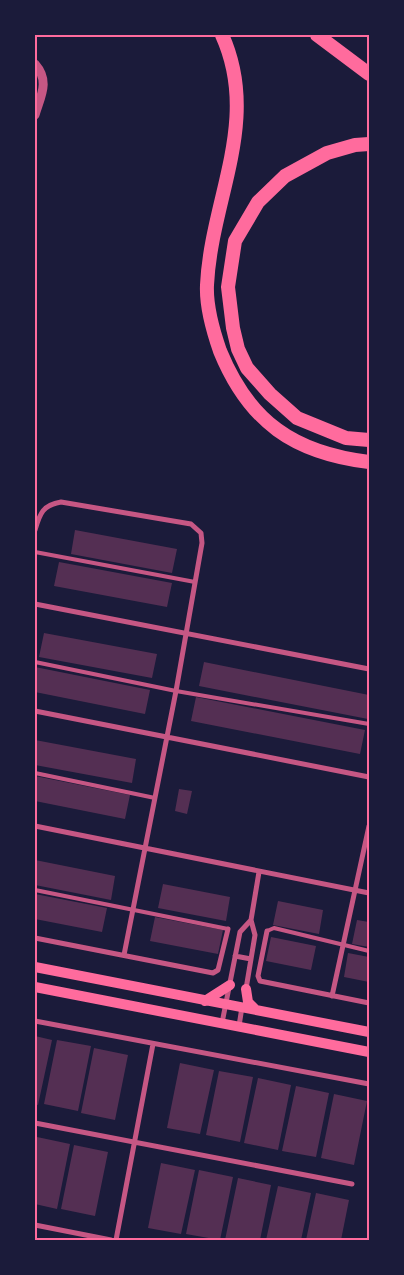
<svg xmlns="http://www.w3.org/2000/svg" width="404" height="1275" viewBox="0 0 404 1275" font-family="Inter,sans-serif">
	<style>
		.building { fill: #542f53 }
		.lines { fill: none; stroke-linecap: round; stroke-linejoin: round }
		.service { stroke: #c65784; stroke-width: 4 }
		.minor { stroke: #c65784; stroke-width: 5 }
		.tertiary { stroke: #c65784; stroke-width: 9 }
		.secondary { stroke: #ff6b9d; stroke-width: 10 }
		.motorway { stroke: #ff6b9d; stroke-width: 14 }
		.neatline { fill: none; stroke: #ff6b9d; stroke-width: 2 }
	</style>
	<rect width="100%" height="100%" fill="#1b1b3a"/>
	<!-- building -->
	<path class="building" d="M75,530L177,549L172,573L71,554Z
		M59,562L172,583L167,607L54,586Z
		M44,633L157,654L152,678L39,657Z
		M204,662L369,695L368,719L199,686Z
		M35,667L150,690L145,714L35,692Z
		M196,697L365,730L360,754L191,721Z
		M35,740L136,759L132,783L35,765Z
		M35,776L130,795L125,819L35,801Z
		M179,789L192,791L187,814L175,811Z
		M35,860L115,876L111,900L35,885Z
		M163,884L230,897L226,921L158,908Z
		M35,894L107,908L102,932L35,919Z
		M278,901L323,910L319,934L273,925Z
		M155,917L223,930L218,954L150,941Z
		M357,920L369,922V947L352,944Z
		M271,937L316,946L311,970L266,961Z
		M348,953L369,957V982L344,977Z
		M35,1036L52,1040L38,1105L35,1104Z
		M57,1040L91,1046L78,1111L44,1104Z
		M94,1048L128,1055L115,1120L81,1113Z
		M180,1063L214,1070L200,1134L167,1128Z
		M219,1071L253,1077L240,1142L206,1135Z
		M258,1078L291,1085L278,1150L244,1143Z
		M296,1086L329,1093L316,1157L282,1151Z
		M334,1094L367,1101L354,1165L321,1158Z
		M37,1137L70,1144L57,1209L35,1204Z
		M74,1145L108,1152L95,1216L61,1209Z
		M161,1163L195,1170L181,1234L148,1228Z
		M199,1170L233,1177L220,1240L186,1234Z
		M238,1178L271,1185L260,1240H225Z
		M278,1186L311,1193L301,1240H266Z
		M316,1193L349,1200L341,1240H306Z"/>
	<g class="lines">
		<!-- service -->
		<path class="service" d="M35,552L195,582
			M35,662L176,691L369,724
			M35,773L155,798
			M35,890L228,929
			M267,931L274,928L369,951"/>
		<!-- minor -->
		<path class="minor" d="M35,530C40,513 43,505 61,502L191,524L201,533L202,543L176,691L124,955
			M35,604L369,669
			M35,711L369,777
			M35,826L369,893
			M267,931L258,976L260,981L369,1003
			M35,938L213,973L218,970L228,929
			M235,956L251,959
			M246,989L255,935L251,920L259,872
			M332,996L369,826
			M35,1021L369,1084
			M222,1023L240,932L251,920
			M239,1026L242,1007
			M35,1123L352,1184
			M35,1225L111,1240
			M116,1240L153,1044"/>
		<!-- tertiary -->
		<path class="tertiary" d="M35,64C50,81 41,95 35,115"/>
		<!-- secondary -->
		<path class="secondary" d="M35,967L369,1032
			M35,987L369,1052
			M246,989L248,1002L256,1010
			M205,1001L230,985"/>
		<!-- motorway -->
		<path class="motorway" d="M222,35C261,121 211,199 207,285C206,306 213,331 220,351C249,422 294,453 369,462
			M317,35L369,74
			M369,144L355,145L327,153L285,176L258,202L235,241L228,287L233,328L238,349L247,368L270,394L297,418L346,438L369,440"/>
	</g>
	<!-- border -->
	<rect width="404" height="1275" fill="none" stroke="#1b1b3a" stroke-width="72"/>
	<rect x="36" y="36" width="332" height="1203" class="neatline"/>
</svg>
